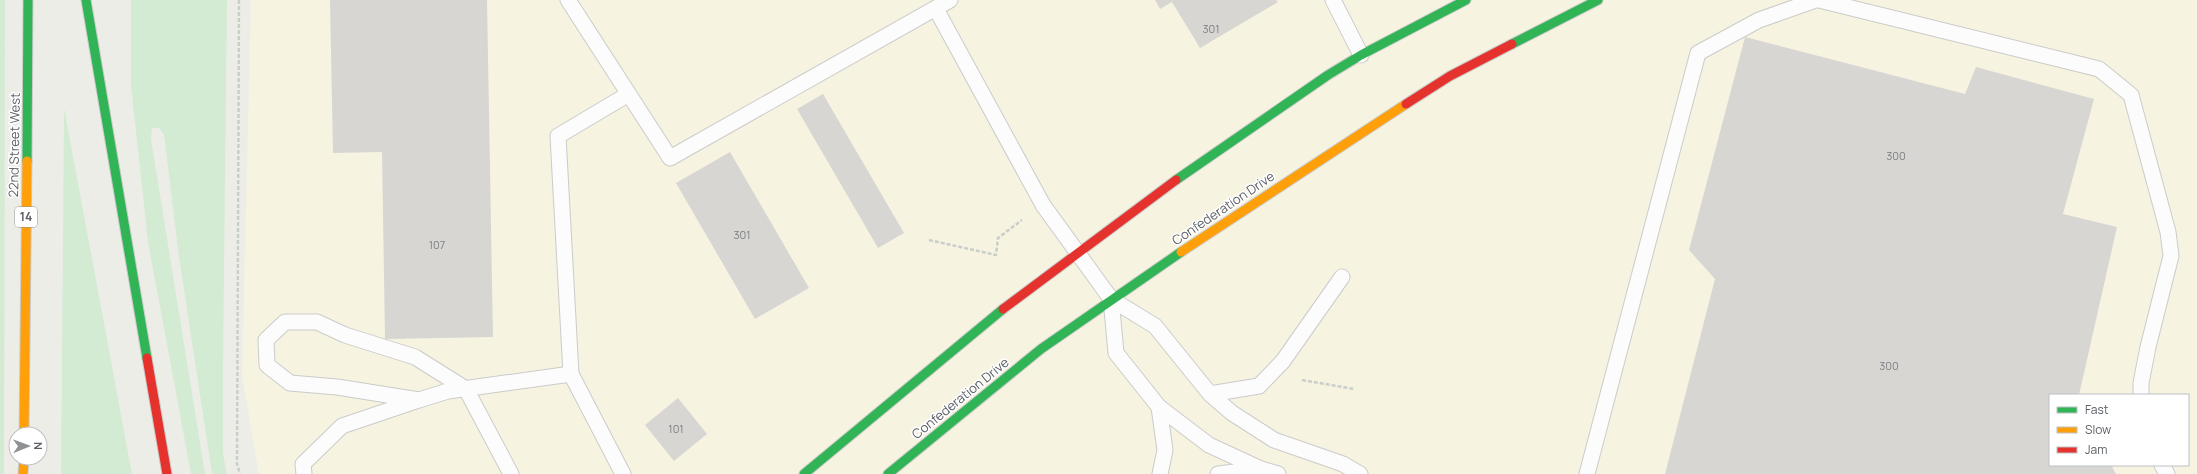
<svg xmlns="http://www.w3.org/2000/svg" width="2197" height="474" viewBox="0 0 2197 474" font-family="Manrope,sans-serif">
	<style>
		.commercial { fill: #f7f3e1; fill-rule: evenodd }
		.green { fill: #d4ebd3 }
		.building { fill: #d7d6d3 }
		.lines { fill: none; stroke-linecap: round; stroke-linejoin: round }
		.lane-casing { stroke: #cbcbca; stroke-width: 17 }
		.fast-casing { stroke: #c9cac9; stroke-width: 11 }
		.slow-casing { stroke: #c9cac9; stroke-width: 11 }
		.jam-casing { stroke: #c9cac9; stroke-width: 11 }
		.path { stroke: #c9cecb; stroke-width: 2.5; stroke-dasharray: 4 2; stroke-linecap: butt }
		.lane { stroke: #fcfcfc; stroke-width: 15 }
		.fast { stroke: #30b455; stroke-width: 9 }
		.slow { stroke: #ff9f0a; stroke-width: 9 }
		.jam { stroke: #e5322d; stroke-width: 9 }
		.labels { text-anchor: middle; stroke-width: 3; stroke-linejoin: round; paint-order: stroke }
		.number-label { font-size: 11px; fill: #7c7f82 }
		.shield { fill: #fff; stroke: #8e9095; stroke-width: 1 }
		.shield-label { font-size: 12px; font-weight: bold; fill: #5d6167 }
		.street-label { font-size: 13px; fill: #5d6167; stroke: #fff }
	</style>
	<rect width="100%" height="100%" fill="#edede8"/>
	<!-- commercial -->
	<path class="commercial" d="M251,0H2197V474H259L242,375ZM2050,395H2188V465H2050Z"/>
	<!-- green -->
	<path class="green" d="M0,0H5L4,474H0Z
		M131,0H227L223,367V454L227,474H212L179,257L164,135L159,128H152L151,139L205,474H191L189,463L148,242L131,86Z
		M64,108L132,474H61Z"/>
	<!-- building -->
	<path class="building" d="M330,0H487L493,337L385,339L382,152L333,153Z
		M1155,0H1276L1278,2L1200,48L1172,2L1160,9Z
		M1745,37L1965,94L1976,67L2094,99L2063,214L2117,227L2079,395H2050V465H2111L2116,474H1665L1715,279L1689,250Z
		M823,94L904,233L878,248L797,109Z
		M730,152L809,288L755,319L676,183Z
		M678,398L707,434L674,461L645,425Z"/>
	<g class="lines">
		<defs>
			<path id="lane" d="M568,0L670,158L950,0
				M1333,0L1361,55
				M1819,0L2099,69L2131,95L2168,232L2171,256L2148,347L2141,383V395
				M936,9L1043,205L1111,299L1155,326L1210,394L1232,413L1274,440L1343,464L1360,474
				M1111,299L1116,353L1159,407L1209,445L1261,469L1278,474
				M1210,394L1259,386L1283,361L1342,277
				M419,400L337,387L290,383L267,365L266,340L285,322H317L345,335L415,357L466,389L511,474
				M1159,407L1165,450L1160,474
				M2162,465L2167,474
				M304,474L303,464L342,426L419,400L448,391L571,374
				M623,474L571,374L558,136L627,95
				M1218,474L1261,469
				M1587,474L1698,53L1759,20L1816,0"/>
			<path id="fast" d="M86,0L147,358
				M1512,44L1598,0
				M27,161L28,0
				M1176,180L1328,75L1361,55L1466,0
				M804,474L1003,309
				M888,474L1041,349L1181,252"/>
			<path id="slow" d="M1181,252L1406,104
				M24,434L27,161
				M23,474L24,458"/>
			<path id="jam" d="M1406,104L1450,76L1512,44
				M1003,309L1176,180
				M147,358L167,474"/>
		</defs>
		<!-- lane casing -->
		<use href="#lane" class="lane-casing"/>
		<!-- fast casing -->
		<use href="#fast" class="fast-casing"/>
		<!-- slow casing -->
		<use href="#slow" class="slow-casing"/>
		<!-- jam casing -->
		<use href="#jam" class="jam-casing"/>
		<!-- path -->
		<path class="path" d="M239,0L237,464L240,474
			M929,240L996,255L998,238L1022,220
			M1302,380L1354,389"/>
		<!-- lane -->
		<use href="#lane" class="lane"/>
		<!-- fast -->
		<use href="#fast" class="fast"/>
		<!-- slow -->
		<use href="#slow" class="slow"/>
		<!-- jam -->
		<use href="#jam" class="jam"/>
	</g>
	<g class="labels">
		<!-- number labels -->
		<g class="number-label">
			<text x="1211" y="33">301</text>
			<text x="1896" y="160">300</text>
			<text x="742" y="239">301</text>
			<text x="437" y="249">107</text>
			<text x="1889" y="370">300</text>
			<text x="676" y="433">101</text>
		</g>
		<!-- shield labels -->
		<rect class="shield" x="15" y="207" width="22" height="20" rx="3"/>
		<g class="shield-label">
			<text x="26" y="221">14</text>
		</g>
		<!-- street labels -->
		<g class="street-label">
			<text transform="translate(14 145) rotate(-89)" y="5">22nd Street West</text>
			<text transform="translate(1223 208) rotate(-34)" y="5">Confederation Drive</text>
			<text transform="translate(960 398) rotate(-39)" y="5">Confederation Drive</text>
		</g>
	</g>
	<!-- legend -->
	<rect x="2049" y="394" width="140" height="72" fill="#ffffff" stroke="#bec0c2"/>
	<rect x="2057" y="407" width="20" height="6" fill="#30b455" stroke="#bec0c2"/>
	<text x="2085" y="414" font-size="12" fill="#5d6167">Fast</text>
	<rect x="2057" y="427" width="20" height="6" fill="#ff9f0a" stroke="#bec0c2"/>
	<text x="2085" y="434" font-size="12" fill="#5d6167">Slow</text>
	<rect x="2057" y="447" width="20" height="6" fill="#e5322d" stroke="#bec0c2"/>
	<text x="2085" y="454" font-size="12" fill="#5d6167">Jam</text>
	<!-- north arrow -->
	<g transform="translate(28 446) rotate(89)"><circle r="19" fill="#ffffff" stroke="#bec0c2"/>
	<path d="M0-3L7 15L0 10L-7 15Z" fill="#8f9294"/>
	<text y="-6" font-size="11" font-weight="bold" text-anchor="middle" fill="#5d6167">N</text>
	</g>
</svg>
